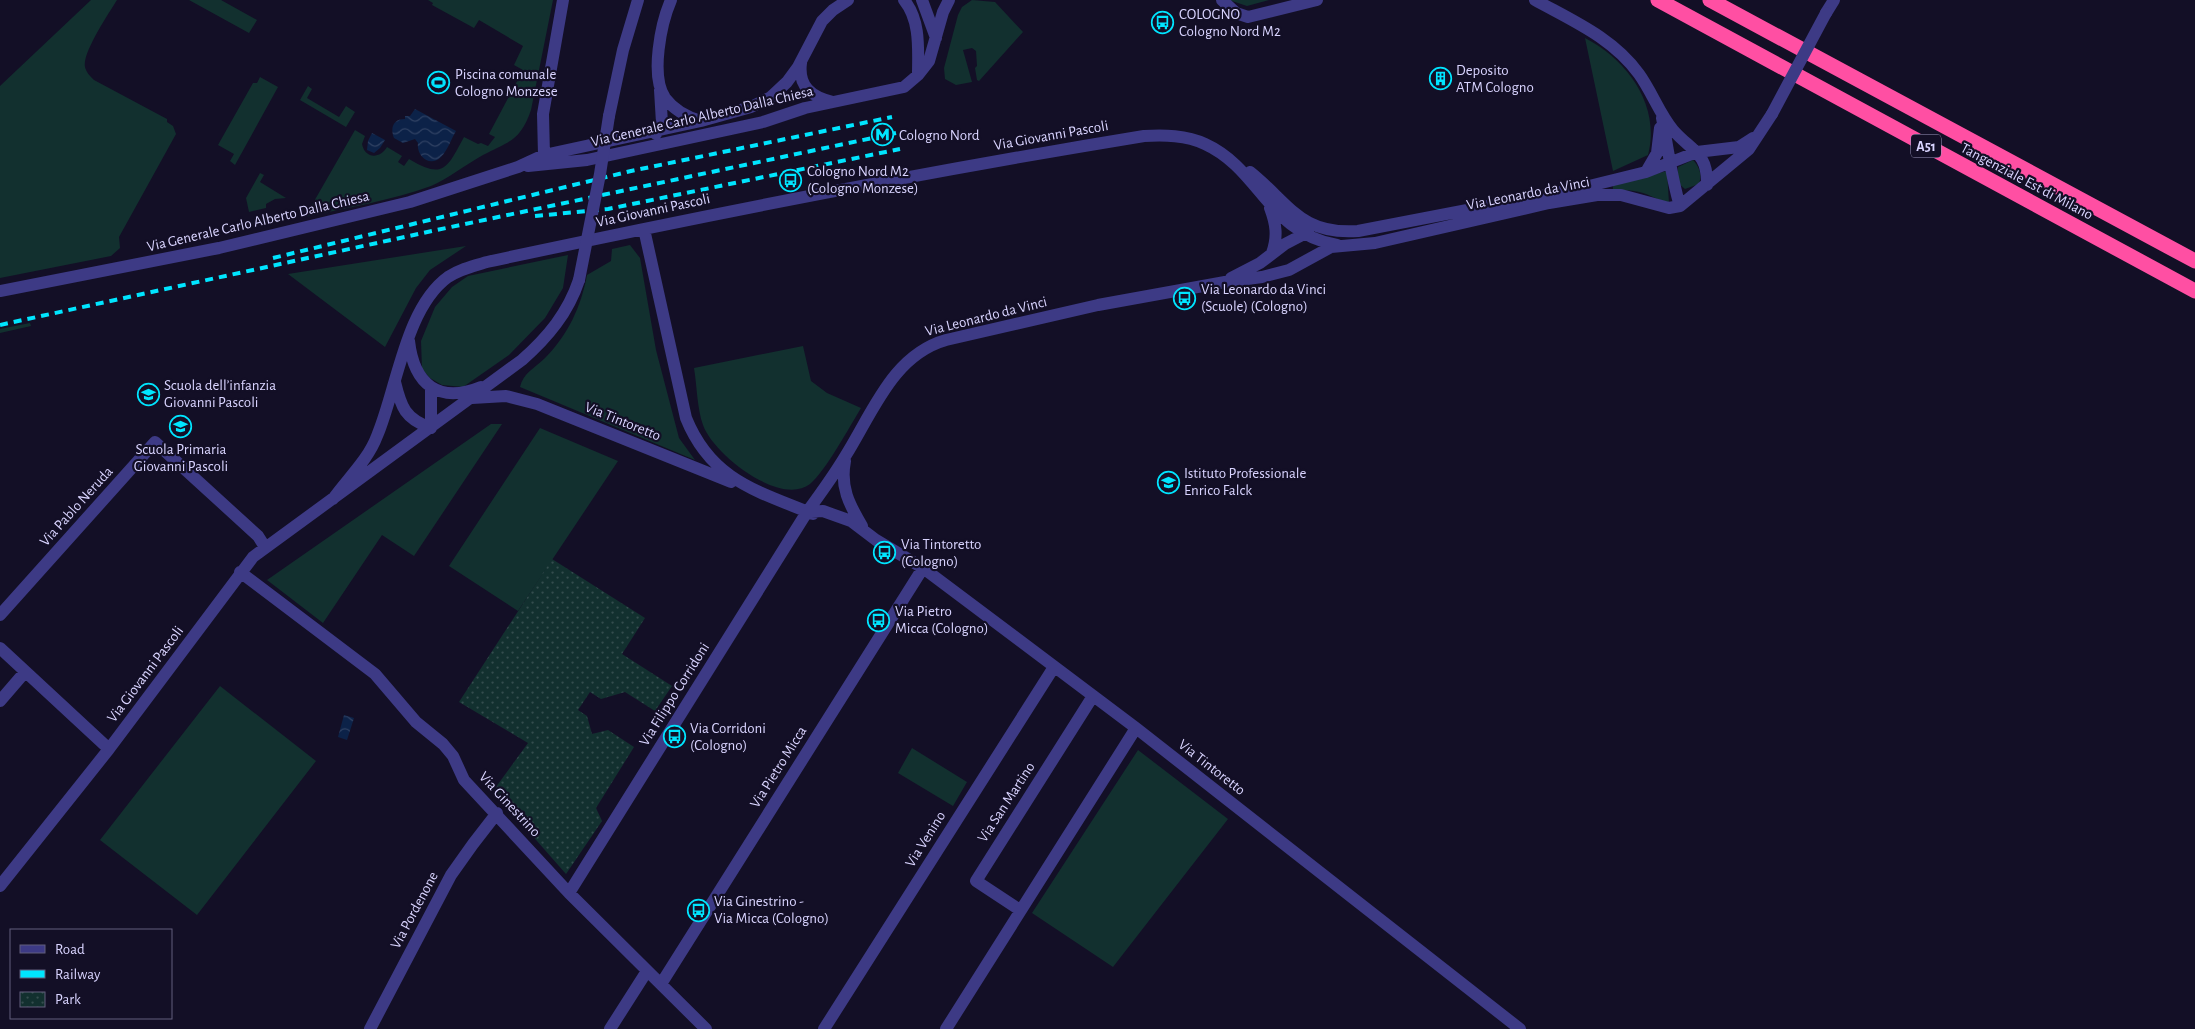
<svg xmlns="http://www.w3.org/2000/svg" width="2195" height="1029" viewBox="0 0 2195 1029" font-family="'Alegreya Sans',sans-serif">
	<style>
		.green { fill: #12302f }
		.park { fill: url(#park-dots) }
		.water { fill: url(#water-waves) }
		.lines { fill: none; stroke-linecap: round; stroke-linejoin: round }
		.minor { stroke: #3d3a85; stroke-width: 12 }
		.highway { stroke: #ff4fa3; stroke-width: 15 }
		.rail { stroke: #00e5ff; stroke-width: 4; stroke-dasharray: 8 6; stroke-linecap: butt }
		.minor-bridge { stroke: #3d3a85; stroke-width: 12 }
		.labels { text-anchor: middle; stroke-width: 4.5; stroke-linejoin: round; paint-order: stroke }
		.shield { fill: #130f26; stroke: #9e99be; stroke-width: 1 }
		.shield-label { font-size: 14px; font-weight: bold; fill: #d9d4ff }
		.poi-label { font-size: 15px; fill: #d9d4ff; stroke: #130f26; text-anchor: start }
		.street-label { font-size: 15px; fill: #d9d4ff; stroke: #130f26 }
	</style>
	<defs>
		<pattern id="park-dots" width="8" height="8" patternUnits="userSpaceOnUse" patternTransform="scale(1.25)"><rect width="8" height="8" fill="#12302f"/><path d="M2 2h.1M6 6h.1" fill="none" stroke="#344d4e" stroke-width="1.8" stroke-linecap="round"/></pattern>
		<pattern id="water-waves" width="16" height="10" patternUnits="userSpaceOnUse" patternTransform="scale(1.25)"><rect width="16" height="10" fill="#0c2248"/><path d="M0 5q4-4 8 0t8 0" fill="none" stroke="#2f4163"/></pattern>
	</defs>
	<rect width="100%" height="100%" fill="#130f26"/>
	<!-- green -->
	<path class="green" d="M91,0H117C109,13 82,53 85,67C86,72 90,76 94,80L167,119V122L173,126L176,134L119,237L120,248L111,256L0,278V86Z
		M189,0H221L257,20L249,33Z
		M428,0H553L531,110C521,140 509,142 483,155C468,163 446,180 431,186C393,200 346,208 305,217L355,130L365,136L362,144C365,159 380,159 387,147L402,156L398,162L404,166L409,159C444,180 447,168 464,137L478,144L481,143L488,146L495,137L489,134L523,70L514,65L523,46L479,20L474,28L432,5L433,3Z
		M972,0L995,2L1023,32L979,81L977,80L975,68L977,66L976,51L972,48L963,50L972,82L956,85L945,79L944,68L958,15L962,7Z
		M1229,0H1269L1247,6Z
		M1585,38C1628,60 1661,106 1648,155L1613,171Z
		M260,77L278,87L235,165L230,161L234,154L218,145L253,83H257Z
		M308,86L312,89L307,98L339,117L346,106L355,112L346,127L300,100Z
		M1693,160C1700,168 1702,174 1699,184L1685,189L1678,183V167Z
		M1667,171L1669,203C1661,201 1654,197 1646,194C1636,190 1624,190 1613,190V185Z
		M260,173L264,175L260,182L286,198L275,199L266,204V208L249,212L246,198Z
		M630,245L640,258L656,350L679,438L695,460L520,387C523,373 535,368 545,358C568,335 581,307 587,275L611,261L612,249Z
		M466,246L430,270L416,288L385,347L288,274Z
		M568,255L563,288L545,318L509,355L463,387L442,385L430,378L422,369L421,341L435,307L452,287L468,276Z
		M30,323L31,326L0,333V329Z
		M803,346L811,381L827,393L861,408C850,426 825,472 810,484C780,507 713,454 703,425C697,408 697,386 694,368Z
		M491,424H502L414,556L382,535L323,623L267,580Z
		M540,428L618,461L518,611L449,566Z
		M220,686L316,761L197,915L100,840Z
		M912,748L967,782L953,806L898,773Z
		M1138,750L1228,819L1113,967L1032,913Z"/>
	<!-- park -->
	<path class="park" d="M552,559L645,618L622,654L672,686L655,711L625,692L601,699L590,692L578,710L587,716L592,734L608,730L634,747L596,808L602,821L566,874L493,791L528,743L459,702Z"/>
	<!-- water -->
	<path class="water" d="M415,109L456,131C451,139 448,150 441,157C430,168 416,156 418,143L415,139L403,143L394,138C390,128 393,119 405,119V116H410Z
		M372,133L385,140L380,148L374,153L367,150L368,141Z
		M344,715L354,718L347,740L338,737Z"/>
	<g class="lines">
		<!-- minor -->
		<path class="minor" d="M671,0C661,23 650,76 665,98C674,110 687,117 701,121
			M904,0C921,21 918,50 918,75
			M922,0L936,38
			M1222,0L1236,13L1248,17L1317,0
			M1535,0C1573,21 1613,38 1639,74C1652,92 1659,113 1673,130C1691,151 1708,152 1707,185
			M1826,13L1834,0
			M801,63C798,86 811,97 833,102
			M609,116L623,50L638,0
			M1662,118C1668,147 1671,177 1680,206
			M656,134L662,123L660,90
			M551,160L544,155L543,114L563,0
			M528,166L587,160L763,122L805,108L904,87L918,75L929,61L943,12L949,0
			M1250,172C1290,204 1300,235 1358,231L1581,188L1646,172L1697,152L1739,147L1753,138
			M1646,172L1657,153L1660,128
			M1270,208C1276,224 1278,236 1272,253
			M644,229L686,418C711,480 757,491 813,514
			M1231,278L1260,263L1285,244L1308,232
			M0,291L219,248L410,202L518,167L544,155L701,121L751,107L771,97L787,82L798,67L822,21L833,10L848,0
			M409,341C414,385 439,404 481,387
			M395,382C401,407 405,419 431,428V388
			M472,398L506,396L537,404L731,482
			M845,461C840,487 849,504 862,526
			M333,499C348,478 368,460 377,436C397,389 405,308 448,277C460,269 473,266 487,262C705,215 924,172 1144,136C1164,135 1186,135 1205,144C1260,169 1269,233 1337,245
			M807,512L823,511L851,521L876,540L923,568L1136,728L1520,1029
			M240,572L375,674L416,722L443,744L453,756L464,780L569,893L706,1029
			M0,615L155,442L258,536L265,547
			M0,648L109,749
			M0,701L25,672
			M0,886L109,749L253,557L522,360C548,337 568,313 579,280
			M569,893L807,512C821,493 834,475 846,455C873,412 893,355 946,340L1098,305L1225,282L1262,277L1289,270L1331,247L1375,243L1549,203L1597,195H1621L1669,208L1680,206L1749,149L1772,114
			M1020,910L976,881L1093,696
			M661,984L923,568
			M370,1029L451,875L473,844L497,813
			M610,1029L647,971
			M824,1029L1054,667
			M946,1029L1136,728"/>
		<!-- highway -->
		<path class="highway" d="M1658,0L2195,291
			M1710,0L2195,261"/>
		<!-- rail -->
		<path class="rail" d="M535,216L608,209L900,149
			M273,258L631,171L892,117
			M0,325L432,231L896,133"/>
		<!-- minor-bridge -->
		<path class="minor-bridge" d="M1772,114L1826,13
			M579,280L600,174L609,116"/>
	</g>
	<!-- icons -->
	<defs>
		<symbol id="bus-ring" viewBox="-11 -11 22 22"><circle r="9.5" fill="#130f26" stroke="#00e5ff" stroke-width="1.5"/><path d="M-5-6H5V4H4V6H2V4H-2V6H-4V4H-5ZM-3.5-4V0h7V-4ZM-3.5 1.2v1.5H-2V1.2ZM2 1.2v1.5H3.5V1.2Z" fill="#00e5ff"/></symbol>
		<symbol id="building-ring" viewBox="-11 -11 22 22"><circle r="9.5" fill="#130f26" stroke="#00e5ff" stroke-width="1.5"/><path d="M-4-6H4V6H1V3H-1V6H-4ZM-2.5-4.3h1.7v1.8h-1.7ZM.8-4.3h1.7v1.8H.8ZM-2.5-1h1.7V.8h-1.7ZM.8-1h1.7V.8H.8Z" fill="#00e5ff"/></symbol>
		<symbol id="stadium-ring" viewBox="-11 -11 22 22"><circle r="9.5" fill="#130f26" stroke="#00e5ff" stroke-width="1.5"/><path d="M0-5a6.5 5 0 1 0 0 10a6.5 5 0 1 0 0-10ZM-3.5-1.8h7v3.6h-7Z" fill="#00e5ff"/></symbol>
		<symbol id="metro-ring" viewBox="-11 -11 22 22"><circle r="9.5" fill="#130f26" stroke="#00e5ff" stroke-width="1.5"/><path d="M-5.5 5V-5H-3L0 0L3-5H5.5V5H3V-.5L0 4L-3-.5V5Z" fill="#00e5ff"/></symbol>
		<symbol id="school-ring" viewBox="-11 -11 22 22"><circle r="9.5" fill="#130f26" stroke="#00e5ff" stroke-width="1.5"/><path d="M0-5L7-2L0 1L-7-2ZM-4 1L0 2.5L4 1V4Q0 6-4 4Z" fill="#00e5ff"/></symbol>
	</defs>
	<g fill-rule="evenodd">
		<use href="#bus-ring" x="1150" y="10" width="25" height="25"/>
		<use href="#building-ring" x="1428" y="66" width="25" height="25"/>
		<use href="#stadium-ring" x="426" y="70" width="25" height="25"/>
		<use href="#metro-ring" x="870" y="122" width="25" height="25"/>
		<use href="#bus-ring" x="778" y="168" width="25" height="25"/>
		<use href="#bus-ring" x="1172" y="286" width="25" height="25"/>
		<use href="#school-ring" x="136" y="382" width="25" height="25"/>
		<use href="#school-ring" x="168" y="414" width="25" height="25"/>
		<use href="#school-ring" x="1156" y="470" width="25" height="25"/>
		<use href="#bus-ring" x="872" y="540" width="25" height="25"/>
		<use href="#bus-ring" x="866" y="608" width="25" height="25"/>
		<use href="#bus-ring" x="662" y="724" width="25" height="25"/>
		<use href="#bus-ring" x="686" y="898" width="25" height="25"/>
	</g>
	<g class="labels">
		<!-- shield labels -->
		<rect class="shield" x="1911" y="134.5" width="30" height="23" rx="4"/>
		<g class="shield-label">
			<text x="1926" y="151">A51</text>
		</g>
		<!-- poi labels -->
		<g class="poi-label">
			<text x="1179" y="19">COLOGNO<tspan x="1179" dy="17">Cologno Nord M2</tspan></text>
			<text x="1456" y="75">Deposito<tspan x="1456" dy="17">ATM Cologno</tspan></text>
			<text x="455" y="79">Piscina comunale<tspan x="455" dy="17">Cologno Monzese</tspan></text>
			<text x="899" y="140">Cologno Nord</text>
			<text x="807" y="176">Cologno Nord M2<tspan x="807" dy="17">(Cologno Monzese)</tspan></text>
			<text x="1201" y="294">Via Leonardo da Vinci<tspan x="1201" dy="17">(Scuole) (Cologno)</tspan></text>
			<text x="164" y="390">Scuola dell’infanzia<tspan x="164" dy="17">Giovanni Pascoli</tspan></text>
			<text x="181" y="454" text-anchor="middle">Scuola Primaria<tspan x="181" dy="17">Giovanni Pascoli</tspan></text>
			<text x="1184" y="478">Istituto Professionale<tspan x="1184" dy="17">Enrico Falck</tspan></text>
			<text x="901" y="549">Via Tintoretto<tspan x="901" dy="17">(Cologno)</tspan></text>
			<text x="895" y="616">Via Pietro<tspan x="895" dy="17">Micca (Cologno)</tspan></text>
			<text x="690" y="733">Via Corridoni<tspan x="690" dy="17">(Cologno)</tspan></text>
			<text x="714" y="906">Via Ginestrino -<tspan x="714" dy="17">Via Micca (Cologno)</tspan></text>
		</g>
		<!-- street labels -->
		<g class="street-label">
			<text transform="translate(702 116) rotate(-13)" y="5">Via Generale Carlo Alberto Dalla Chiesa</text>
			<text transform="translate(1051 135) rotate(-10)" y="5">Via Giovanni Pascoli</text>
			<text transform="translate(2027 181) rotate(28)" y="5">Tangenziale Est di Milano</text>
			<text transform="translate(1528 193) rotate(-11)" y="5">Via Leonardo da Vinci</text>
			<text transform="translate(653 210) rotate(-12)" y="5">Via Giovanni Pascoli</text>
			<text transform="translate(258 221) rotate(-13)" y="5">Via Generale Carlo Alberto Dalla Chiesa</text>
			<text transform="translate(986 316) rotate(-14)" y="5">Via Leonardo da Vinci</text>
			<text transform="translate(623 421) rotate(22)" y="5">Via Tintoretto</text>
			<text transform="translate(76 506) rotate(-48)" y="5">Via Pablo Neruda</text>
			<text transform="translate(145 674) rotate(-53)" y="5">Via Giovanni Pascoli</text>
			<text transform="translate(674 694) rotate(-58)" y="5">Via Filippo Corridoni</text>
			<text transform="translate(778 767) rotate(-58)" y="5">Via Pietro Micca</text>
			<text transform="translate(1212 767) rotate(38)" y="5">Via Tintoretto</text>
			<text transform="translate(1006 802) rotate(-57)" y="5">Via San Martino</text>
			<text transform="translate(510 804) rotate(47)" y="5">Via Ginestrino</text>
			<text transform="translate(925 839) rotate(-58)" y="5">Via Venino</text>
			<text transform="translate(414 910) rotate(-62)" y="5">Via Pordenone</text>
		</g>
	</g>
	<!-- legend -->
	<rect x="10" y="929" width="162" height="90" fill="#130f26" stroke="#625e7d"/>
	<rect x="20" y="945" width="25" height="8" fill="#3d3a85" stroke="#625e7d"/>
	<text x="55" y="954" font-size="15" fill="#d9d4ff">Road</text>
	<rect x="20" y="970" width="25" height="8" fill="#00e5ff" stroke="#625e7d"/>
	<text x="55" y="979" font-size="15" fill="#d9d4ff">Railway</text>
	<rect x="20" y="992" width="25" height="15" fill="url(#park-dots)" stroke="#625e7d"/>
	<text x="55" y="1004" font-size="15" fill="#d9d4ff">Park</text>
</svg>
